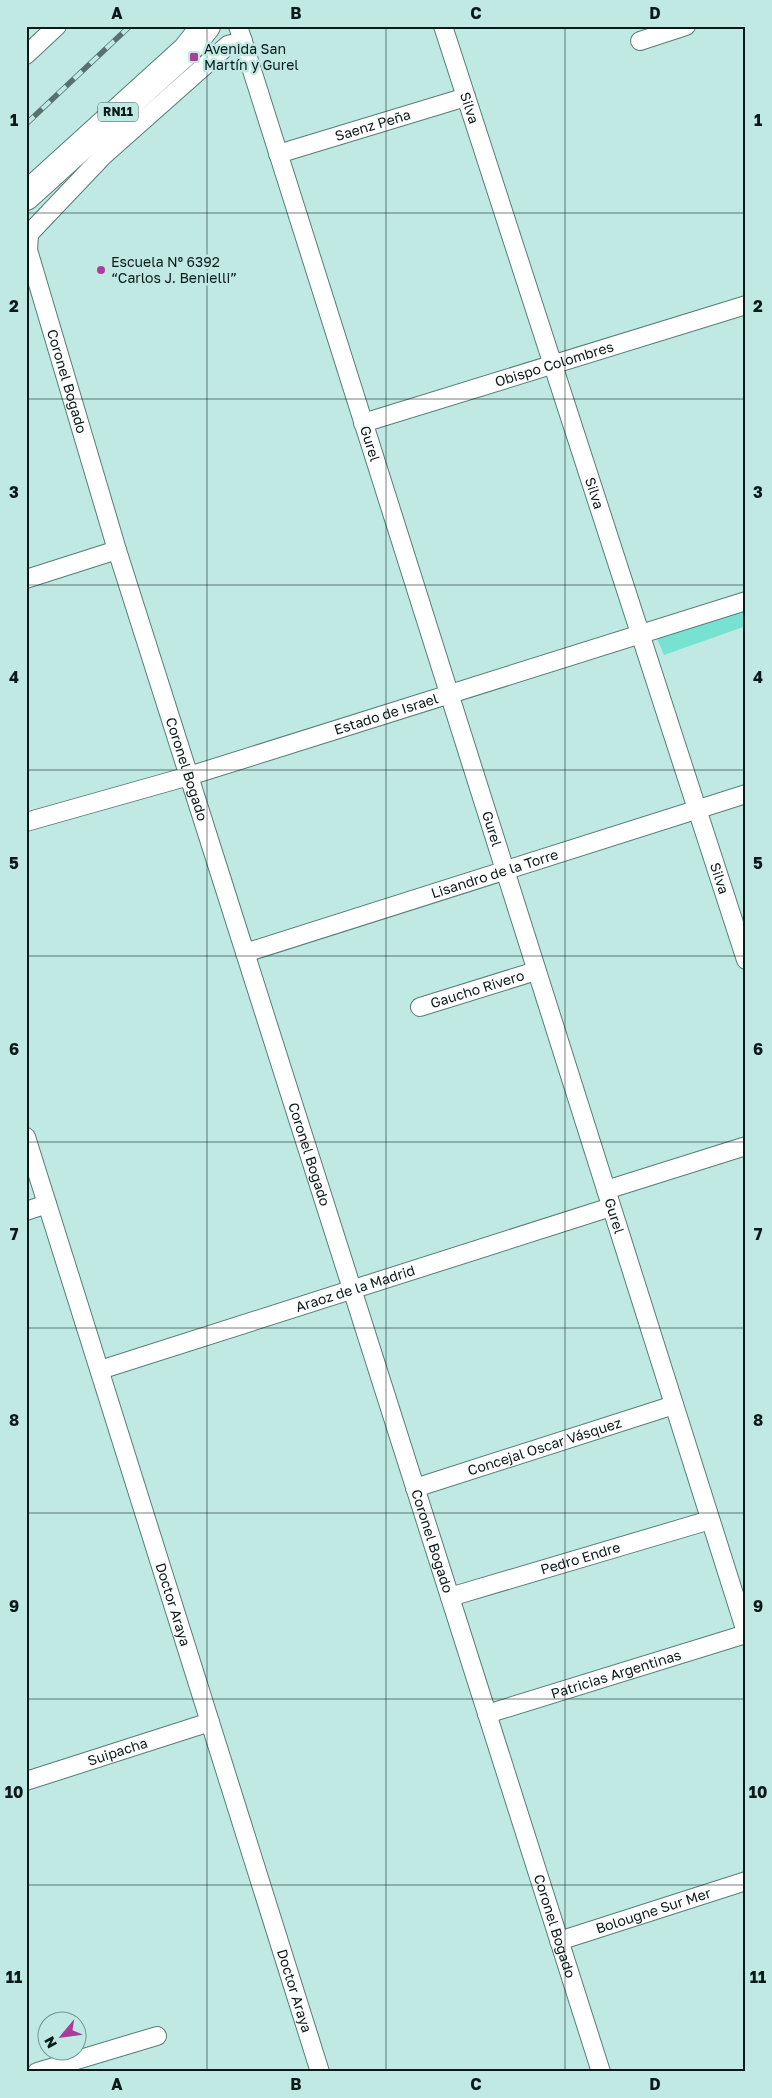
<svg xmlns="http://www.w3.org/2000/svg" width="772" height="2098" viewBox="0 0 772 2098" font-family="'Golos Text',sans-serif">
	<style>
		.green { fill: #77e1d2 }
		.lines { fill: none; stroke-linecap: round; stroke-linejoin: round }
		.street-casing { stroke: #567e77; stroke-width: 20 }
		.primary-casing { stroke: #567e77; stroke-width: 30 }
		.street { stroke: #fff; stroke-width: 18 }
		.primary { stroke: #fff; stroke-width: 28 }
		.rail-casing { stroke: #57726d; stroke-width: 5.5 }
		.rail { stroke: #bfe9e2; stroke-width: 4; stroke-dasharray: 11; stroke-linecap: butt }
		.grid { fill: none; stroke: #0a1a18; stroke-width: 1; stroke-opacity: 0.55 }
		.poi-dot { fill: #aa3d9b; stroke: #bfe9e2; stroke-width: 2 }
		.labels { text-anchor: middle; stroke-width: 5; stroke-linejoin: round; paint-order: stroke }
		.shield { fill: #bfe9e2; stroke: #405855; stroke-width: 1 }
		.shield-label { font-size: 12px; font-weight: bold; fill: #0a1a18 }
		.poi-label { font-size: 14px; fill: #0a1a18; stroke: #bfe9e2; text-anchor: start }
		.street-label { font-size: 14px; fill: #0a1a18; stroke: #bfe9e2 }
		.neatline { fill: none; stroke: #0a1a18; stroke-width: 2 }
		.grid-label { font-size: 16px; text-anchor: middle; font-weight: bold; fill: #0a1a18 }
	</style>
	<rect width="100%" height="100%" fill="#bfe9e2"/>
	<!-- green -->
	<path class="green" d="M746,606V626L664,655L656,636Z"/>
	<g class="lines">
		<defs>
			<g id="street">
				<path id="s1" d="M238,26L746,1632"/>
				<path id="s2" d="M443,26L746,960"/>
				<path d="M640,41L686,26"/>
				<path d="M26,55L57,26"/>
				<path id="s3" d="M278,154L466,97"/>
				<path id="s4" d="M29,235L28,250L117,550L601,2072"/>
				<path d="M26,237L103,156L228,45L243,41"/>
				<path id="s5" d="M363,423L746,305"/>
				<path d="M26,579L117,550"/>
				<path id="s6" d="M26,822L189,776L746,601"/>
				<path id="s7" d="M245,953L746,794"/>
				<path id="s8" d="M420,1007L536,971"/>
				<path id="s9" d="M26,1137L320,2072"/>
				<path d="M606,1190L746,1146"/>
				<path d="M26,1211L47,1204"/>
				<path id="s10" d="M100,1370L611,1207"/>
				<path id="s11" d="M415,1488L674,1405"/>
				<path id="s12" d="M450,1597L710,1520"/>
				<path id="s13" d="M487,1714L746,1634"/>
				<path id="s14" d="M26,1781L210,1722"/>
				<path id="s15" d="M559,1941L746,1881"/>
				<path d="M37,2072L157,2036"/>
			</g>
			<path id="primary" d="M26,196L187,50L206,26"/>
		</defs>
		<!-- street casing -->
		<use href="#street" class="street-casing"/>
		<!-- primary casing -->
		<use href="#primary" class="primary-casing"/>
		<!-- street -->
		<use href="#street" class="street"/>
		<!-- primary -->
		<use href="#primary" class="primary"/>
		<defs>
			<path id="rail" d="M26,124L130,26"/>
		</defs>
		<!-- rail casing -->
		<use href="#rail" class="rail-casing"/>
		<!-- rail -->
		<use href="#rail" class="rail"/>
	</g>
	<!-- grid -->
	<path class="grid" d="M207,26V2072M386,26V2072M565,26V2072M26,213H746M26,399H746M26,585H746M26,770H746M26,956H746M26,1142H746M26,1328H746M26,1513H746M26,1699H746M26,1885H746"/>
	<!-- markers -->
	<g class="poi-dot">
		<rect x="189" y="52" width="10" height="10" rx="2.5"/>
		<circle cx="101" cy="270" r="5"/>
	</g>
	<g class="labels">
		<!-- shield labels -->
		<rect class="shield" x="98" y="102.5" width="40" height="19" rx="4"/>
		<g class="shield-label">
			<text x="118" y="116">RN11</text>
		</g>
		<!-- poi labels -->
		<g class="poi-label">
			<text x="204" y="54">Avenida San<tspan x="204" dy="16">Martín y Gurel</tspan></text>
			<text x="111" y="267">Escuela Nº 6392<tspan x="111" dy="16">“Carlos J. Benielli”</tspan></text>
		</g>
		<!-- street labels -->
		<g class="street-label">
			<text dy="5" stroke="none"><textPath href="#s2" startOffset="86">Silva</textPath></text>
			<text dy="5" stroke="none"><textPath href="#s3" startOffset="99">Saenz Peña</textPath></text>
			<text dy="5" stroke="none"><textPath href="#s5" startOffset="200">Obispo Colombres</textPath></text>
			<text dy="5" stroke="none"><textPath href="#s4" startOffset="152">Coronel Bogado</textPath></text>
			<text dy="5" stroke="none"><textPath href="#s1" startOffset="438">Gurel</textPath></text>
			<text dy="5" stroke="none"><textPath href="#s2" startOffset="491">Silva</textPath></text>
			<text dy="5" stroke="none"><textPath href="#s6" startOffset="376">Estado de Israel</textPath></text>
			<text dy="5" stroke="none"><textPath href="#s4" startOffset="558">Coronel Bogado</textPath></text>
			<text dy="5" stroke="none"><textPath href="#s1" startOffset="842">Gurel</textPath></text>
			<text dy="5" stroke="none"><textPath href="#s7" startOffset="262">Lisandro de la Torre</textPath></text>
			<text dy="5" stroke="none"><textPath href="#s2" startOffset="896">Silva</textPath></text>
			<text dy="5" stroke="none"><textPath href="#s8" startOffset="60">Gaucho Rivero</textPath></text>
			<text dy="5" stroke="none"><textPath href="#s4" startOffset="962">Coronel Bogado</textPath></text>
			<text dy="5" stroke="none"><textPath href="#s1" startOffset="1248">Gurel</textPath></text>
			<text dy="5" stroke="none"><textPath href="#s10" startOffset="268">Araoz de la Madrid</textPath></text>
			<text dy="5" stroke="none"><textPath href="#s11" startOffset="136">Concejal Oscar Vásquez</textPath></text>
			<text dy="5" stroke="none"><textPath href="#s4" startOffset="1368">Coronel Bogado</textPath></text>
			<text dy="5" stroke="none"><textPath href="#s12" startOffset="136">Pedro Endre</textPath></text>
			<text dy="5" stroke="none"><textPath href="#s9" startOffset="490">Doctor Araya</textPath></text>
			<text dy="5" stroke="none"><textPath href="#s13" startOffset="135">Patricias Argentinas</textPath></text>
			<text dy="5" stroke="none"><textPath href="#s14" startOffset="96">Suipacha</textPath></text>
			<text dy="5" stroke="none"><textPath href="#s15" startOffset="99">Bolougne Sur Mer</textPath></text>
			<text dy="5" stroke="none"><textPath href="#s4" startOffset="1772">Coronel Bogado</textPath></text>
			<text dy="5" stroke="none"><textPath href="#s9" startOffset="895">Doctor Araya</textPath></text>
		</g>
	</g>
	<!-- border -->
	<rect width="772" height="2098" fill="none" stroke="#bfe9e2" stroke-width="55"/>
	<!-- north arrow -->
	<g transform="translate(62 2036) rotate(241)"><circle r="24" fill="#bfe9e2" stroke="#779691"/>
	<path d="M0-4L9 19L0 12L-9 19Z" fill="#aa3d9b"/>
	<text y="-8" font-size="14" font-weight="bold" text-anchor="middle" fill="#0a1a18">N</text>
	</g>
	<rect x="28" y="28" width="716" height="2042" class="neatline"/>
	<g class="grid-label">
		<text x="117" y="19">A</text>
		<text x="296" y="19">B</text>
		<text x="476" y="19">C</text>
		<text x="655" y="19">D</text>
		<text x="14" y="126">1</text>
		<text x="758" y="126">1</text>
		<text x="14" y="312">2</text>
		<text x="758" y="312">2</text>
		<text x="14" y="498">3</text>
		<text x="758" y="498">3</text>
		<text x="14" y="683">4</text>
		<text x="758" y="683">4</text>
		<text x="14" y="869">5</text>
		<text x="758" y="869">5</text>
		<text x="14" y="1055">6</text>
		<text x="758" y="1055">6</text>
		<text x="14" y="1240">7</text>
		<text x="758" y="1240">7</text>
		<text x="14" y="1426">8</text>
		<text x="758" y="1426">8</text>
		<text x="14" y="1612">9</text>
		<text x="758" y="1612">9</text>
		<text x="14" y="1798">10</text>
		<text x="758" y="1798">10</text>
		<text x="14" y="1983">11</text>
		<text x="758" y="1983">11</text>
		<text x="117" y="2090">A</text>
		<text x="296" y="2090">B</text>
		<text x="476" y="2090">C</text>
		<text x="655" y="2090">D</text>
	</g>
</svg>
